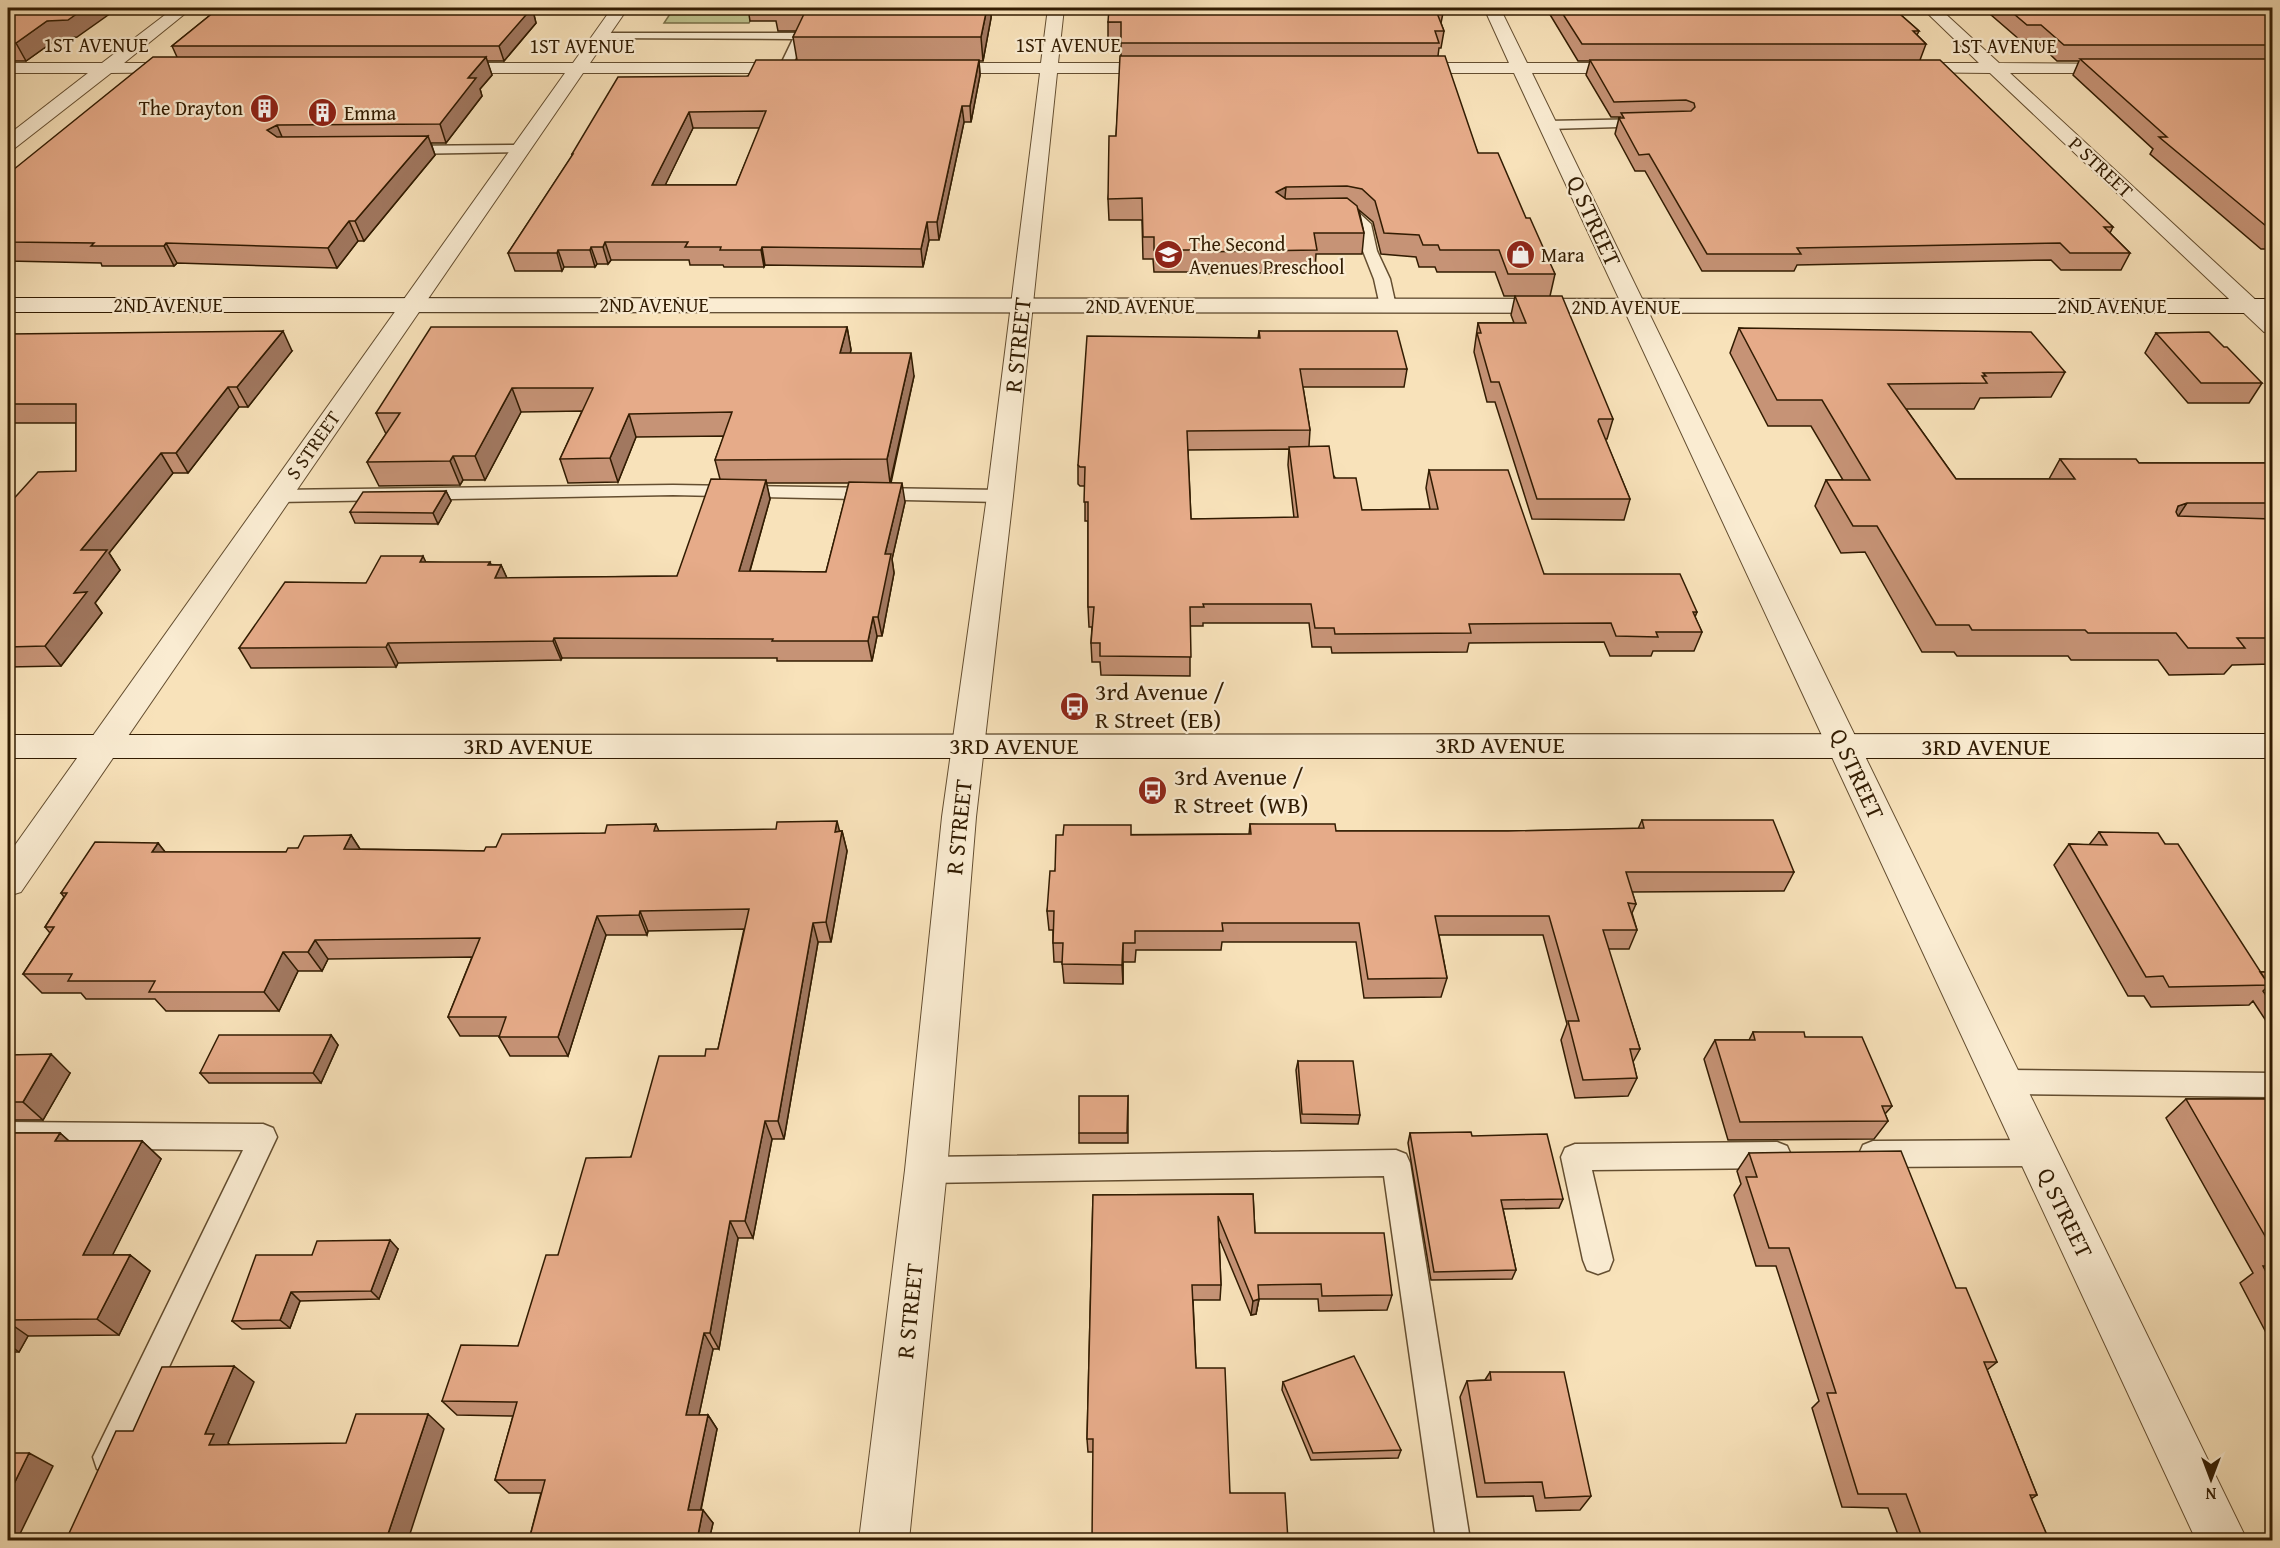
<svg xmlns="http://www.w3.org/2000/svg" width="2280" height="1548" viewBox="0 0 2280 1548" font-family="'Gentium Book Plus',serif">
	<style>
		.green { fill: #bfc38e; stroke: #787048; stroke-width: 1.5 }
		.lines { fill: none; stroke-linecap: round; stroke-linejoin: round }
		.lane-casing { stroke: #644e30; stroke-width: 3 }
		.street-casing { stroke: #644e30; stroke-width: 2 }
		.secondary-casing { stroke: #321c02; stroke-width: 2 }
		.lane { fill: #faecd2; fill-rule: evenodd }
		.street { fill: #faecd2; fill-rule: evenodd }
		.secondary { fill: #faecd2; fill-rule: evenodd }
		.wall { fill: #c69376; stroke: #321c02; stroke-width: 1.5; fill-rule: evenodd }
		.shaded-wall { fill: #a17860; stroke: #321c02; stroke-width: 1.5 }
		.building { fill: #e6ab89; stroke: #321c02; stroke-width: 1.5; fill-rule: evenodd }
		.labels { text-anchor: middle; stroke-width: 4.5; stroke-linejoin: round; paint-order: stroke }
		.far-street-label { font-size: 20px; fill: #321c02; stroke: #faecd2 }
		.far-poi-label { font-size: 20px; fill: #321c02; stroke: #faecd2; text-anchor: start }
		.street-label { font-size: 24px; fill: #321c02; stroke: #faecd2 }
		.poi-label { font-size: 24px; fill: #321c02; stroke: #faecd2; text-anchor: start }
	</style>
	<rect width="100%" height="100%" fill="#f8e2ba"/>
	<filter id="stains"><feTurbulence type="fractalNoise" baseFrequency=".00333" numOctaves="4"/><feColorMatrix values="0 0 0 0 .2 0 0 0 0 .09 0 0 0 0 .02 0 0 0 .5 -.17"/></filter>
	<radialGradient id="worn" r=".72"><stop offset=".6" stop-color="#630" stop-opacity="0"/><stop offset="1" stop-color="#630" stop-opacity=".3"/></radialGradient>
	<!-- green -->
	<path class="green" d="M674,8H755L756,9L749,23H664Z"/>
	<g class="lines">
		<defs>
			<path id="lane" d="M601,33H800L806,36L791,68L785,72L779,68L793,39L597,38L595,36Z
				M1649,119L1654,120L1655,123L1654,126L1548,129L1542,125L1548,121Z
				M520,145L527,149L525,152L402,154L395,150L402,146Z
				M1335,209L1358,212L1371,224L1377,251L1390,279L1396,306L1393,309L1388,311L1380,306L1374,279L1363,251L1357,226L1349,219L1330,216L1328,213Z
				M673,485L1000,490L1006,492L1009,496L1006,500L1000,502L673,495L277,502L271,500L268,496L271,492L277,490Z
				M2005,1070L2272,1073V1097L2005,1094L1995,1090L1991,1082L1995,1074Z
				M8,1122L263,1124L273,1128L277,1137L121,1469L109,1473L97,1469L93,1457L243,1150L8,1148Z
				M2036,1140L2046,1144L2050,1153L2046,1162L2036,1166L1873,1167L1863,1163L1859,1154L1863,1145L1873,1141Z
				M1777,1142L1787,1146L1791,1155L1787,1164L1777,1168L1592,1170L1613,1260L1609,1270L1598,1274L1587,1270L1583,1260L1561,1157L1565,1148L1575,1144Z
				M1396,1150L1406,1154L1410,1163L1470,1540H1436L1384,1176L926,1183L916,1179L912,1170L916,1161L926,1157Z"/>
			<path id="street" d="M174,8H192L124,63H186L192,64L195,68L192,72L111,73L15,148L8,150V135L88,73H8V63H102Z
				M612,8H628L590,63H798L804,64L807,68L804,72L798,73H583L21,892L8,896V855L565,73H444L438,72L435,68L438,64L444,63H573Z
				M1048,8H1064L1058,63H1164L1170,64L1173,68L1170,72L1164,73H1057L1013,496L976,817L947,1170L909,1540H859L905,1170L942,817L987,496L1040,73H936L930,72L927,68L930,64L936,63H1041Z
				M1484,8H1500L1527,63H1632L1638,64L1641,68L1638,72L1632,73H1532L2247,1540H2196L1514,73H1404L1398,72L1395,68L1398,64L1404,63H1509Z
				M1922,8H1939L1999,63L2127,64L2130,68L2127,72L2121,73H2010L2272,315V334L2264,332L1990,73L1896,72L1893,68L1896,64L1902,63H1979Z"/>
			<path id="secondary" d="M8,298L2272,299V313L8,312Z
				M2272,734V758H8V735Z"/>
		</defs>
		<!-- lane casing -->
		<use href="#lane" class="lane-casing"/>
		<!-- street casing -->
		<use href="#street" class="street-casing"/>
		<!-- secondary casing -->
		<use href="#secondary" class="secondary-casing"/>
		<!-- lane -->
		<use href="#lane" class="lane"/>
		<!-- street -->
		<use href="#street" class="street"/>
		<!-- secondary -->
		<use href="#secondary" class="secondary"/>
	</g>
	<!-- wall -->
	<path class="wall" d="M8,8L77,37L57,39L26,61H8Z
		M219,8H540L534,15L536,23L504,61H487L492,75L480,89L482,96L446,143H431L435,155L364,241H358L337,268L177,263L174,266H102L101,263L8,261V174L177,57L172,46Z
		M748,8H991V18L983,61H979L980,75L971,122H964L939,240H929L923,267L765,265L764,267H724L723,265H690L689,260H611L608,264H597L595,267H564L562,271H515L508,253L572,156V154L748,76L797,60L793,37L796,31H778L776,21H750ZM693,128H760L736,185H665Z
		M1546,8H1893L1919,31L1917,35L1926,44L1920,60L2113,227L2110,233L2130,253L2121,270H2061L2051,260L1797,265L1794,271H1702L1645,171H1635L1615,134L1619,118L1620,117H1611L1586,75L1590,61H1578Z
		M1983,8H2272V252L2269,249H2261L2150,154L2153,149L2073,75L2079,61H2057L2035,40H2020Z
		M1443,13L1441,23L1444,31L1441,48H1439L1438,56L1478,153L1526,218L1555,274L1550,296L1613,419L1607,439H1605L1630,499L1624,520L1532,519L1495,402H1487L1474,352L1478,323H1514L1511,315L1515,296H1504L1495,272H1437L1435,267H1419L1416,257L1381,254L1373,222L1359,210L1364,233L1362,254H1316L1315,272L1200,274V272H1154L1153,259H1143L1142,220H1109L1108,199L1116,136L1121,56V40H1108V22Z
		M847,327L851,350L850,353L914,376L891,483L905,502L892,559L894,573L882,636H877L872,661H777V658H562L561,660L398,663L396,667L251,668L239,648L366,583L426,562L501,565L507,578L677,576L720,479L715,460L724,436L636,437L618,482L568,483L560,459L582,411L521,412L485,480H463L460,485L379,486L367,462L386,434L376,413ZM766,483H849L826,572L750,571L770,499Z
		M1739,328L2065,372L2051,397L1980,398L1974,409H1906L1956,479H2049L2060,459L2139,463H2272V664L2232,665L2224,674L2169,675L2158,660H2071L2068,656H1957L1954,652H1922L1865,552L1841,553L1815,506L1826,480H1843L1811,426H1768L1730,353Z
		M1259,331L1407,369L1404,387H1303L1310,430L1309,446L1362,510L1430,509L1426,488L1429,470L1544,574L1697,612L1695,617L1702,632L1694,651H1653L1651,656H1610L1604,642L1469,643L1467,652L1332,653L1331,647H1312L1309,623H1203V626H1190V676L1101,675L1100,662H1092L1091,643L1092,627H1089L1088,607V521H1085V486H1080L1078,484V465L1258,338ZM1289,449L1288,465L1294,518L1191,519L1188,450Z
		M2156,333L2262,383L2249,403H2188L2145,353Z
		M8,334L292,351L248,407H239L188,473H173L109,553L120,570L95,603L102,613L61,666L8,667V505L76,471V423H8Z
		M446,491L451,501L438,524L355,523L350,512Z
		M1642,820L1794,872L1784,891L1632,892L1636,904L1632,913L1637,930L1629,949H1608L1640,1049L1633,1062L1637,1078L1628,1096L1575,1098L1561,1040L1567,1024L1543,935H1439L1447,978L1441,997L1364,998L1356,942H1222L1221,950H1136L1135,962H1123V984L1064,983L1062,962H1054L1053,943V930H1049L1047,911L1055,871L1063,835L1249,834L1250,824L1336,831H1508L1638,829Z
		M656,824L659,831H842L847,851L831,942H818L784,1139H772L753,1238H738L719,1349H713L699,1415H708L717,1429L701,1510L713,1523L709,1540H529L541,1493H509L495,1480L513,1416L457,1415L442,1401L518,1346L558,1255L705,1056L718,1049L744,929L648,931L647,935H606L568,1056H510L499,1037V1036H460L448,1017L472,957L328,959L322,971H298L279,1011H166L155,999H86L81,993H42L23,974L50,933L45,927L64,897L61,893L158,843L165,852H286L298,848L351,835L360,849L484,851L496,847L605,833Z
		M2099,832L2165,844L2260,972H2272V1030L2253,1001L2249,1005L2151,1007L2144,996H2128L2054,865L2069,844L2089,845Z
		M1753,1032L1805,1037L1892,1106L1885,1114L1888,1121L1874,1139L1728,1140L1704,1059L1715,1040H1749Z
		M331,1035L338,1045L321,1083H209L200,1073Z
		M8,1055L70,1073L43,1120H8Z
		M1298,1061L1360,1115L1358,1124L1301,1123L1296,1070Z
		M1128,1096V1143H1079V1133Z
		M2186,1099H2272V1344L2240,1283L2253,1273L2166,1118Z
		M8,1133H60L69,1141H142L161,1159L112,1255H130L150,1271L119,1335L28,1336L19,1352H8Z
		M1410,1133L1472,1136L1563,1199L1559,1208L1503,1209L1516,1270L1512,1279L1431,1280L1408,1143Z
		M1749,1153L1956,1288L1997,1362L1987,1370L2037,1495L2031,1499L2049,1540H1900L1888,1508L1842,1507L1812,1408L1819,1401L1776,1266H1756L1734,1195L1741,1184L1737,1171Z
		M1253,1194L1255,1233L1392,1295L1387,1310L1319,1311L1318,1299H1259L1256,1314L1251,1315L1219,1238L1221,1285L1220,1300H1193L1196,1368L1230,1493L1288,1540L1093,1452H1088L1087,1439L1093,1195Z
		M398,1249L379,1299L300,1301L290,1328L242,1329L232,1321L312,1255Z
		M1490,1372L1591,1496L1580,1510L1536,1511L1533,1496L1477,1497L1460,1397L1467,1381L1485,1380Z
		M1283,1382L1401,1450L1398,1458L1311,1460L1282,1390Z"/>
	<!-- shaded-wall -->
	<path class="shaded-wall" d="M85,8H118L77,37L57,39L26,61L16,43L47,21Z
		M528,8H540L534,15L536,23L504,61L499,46Z
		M987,8H991V18L983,61L981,37Z
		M486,57L492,75L480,89L482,96L446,143L440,124L468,78Z
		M979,60L980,75L971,122L970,106Z
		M962,106L964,122L939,240L937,222Z
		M689,112L693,128L657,202L652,185Z
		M277,125L285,144L267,130Z
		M428,136L435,155L364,241L355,221Z
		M1286,187L1284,208L1276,192Z
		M349,221L358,241L337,268L328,248Z
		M927,222L929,240L923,267L921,249Z
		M605,242L611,260L608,264L603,247Z
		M166,243L177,263L174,266L164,246Z
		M591,247L597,264L595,267L590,250Z
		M762,247L765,265L764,267L761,250Z
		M558,250L564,267L562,271L557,253Z
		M847,327L851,350L844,377L840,353Z
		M283,331L292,351L248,407L237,387Z
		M911,353L914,376L890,483L887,459Z
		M228,387L239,407L188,473L176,453Z
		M512,388L521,412L485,480L475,456Z
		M629,414L636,437L618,482L610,458Z
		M161,453L173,473L109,553L120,570L95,603L102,613L61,666L45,646L74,593L81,550Z
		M453,456L463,480L460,485L450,461Z
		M766,480L770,499L744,591L739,571Z
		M902,483L905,502L892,559L894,573L882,636L878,617L885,554Z
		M446,491L451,501L438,524L433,513Z
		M2187,503L2170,529L2178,506Z
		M423,556L432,575L420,562Z
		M490,562L496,576L501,565L510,585L497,583L488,565Z
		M873,617L877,636L872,661L868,641Z
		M554,638L562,658L561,660L553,641Z
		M388,643L398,663L396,667L386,647Z
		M837,821L841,837L842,831L847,851L831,942L826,922L835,832Z
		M351,835L363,854L344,849Z
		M158,843L173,862L152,852Z
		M640,911L648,931L647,935L639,915Z
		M597,916L606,935L568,1056L558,1037Z
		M813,923L818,942L784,1139L778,1121Z
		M315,940L328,959L322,971L308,952Z
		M1123,943V984L1122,965Z
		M283,952L298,971L279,1011L264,992Z
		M331,1035L338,1045L321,1083L313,1073Z
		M51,1054L70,1073L43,1120L23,1102Z
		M765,1121L772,1139L753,1238L745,1221Z
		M60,1133L80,1151L55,1141Z
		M142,1141L161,1159L104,1272L83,1255Z
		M730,1221L738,1238L719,1349L710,1333Z
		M390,1240L398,1249L379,1299L371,1291Z
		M130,1255L150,1271L119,1335L97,1319Z
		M291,1292L300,1301L290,1328L280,1320Z
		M1259,1299L1256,1314L1251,1315L1253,1301Z
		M8,1322L28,1336L19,1352L8,1344Z
		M704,1333L713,1349L696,1429L686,1415Z
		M234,1366L254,1382L228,1443L235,1448L209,1445L205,1434Z
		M428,1414L444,1429L408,1540H386Z
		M708,1415L717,1429L698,1523L688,1510Z
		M29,1453L53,1466L17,1540H8V1496Z
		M703,1510L713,1523L709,1540H697Z"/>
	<!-- building -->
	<path class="building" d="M8,8H85L68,20L47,21L16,43H8Z
		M219,8H528H527H532L499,46H172Z
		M774,8H987L981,37H793L804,14L803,11L796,8Z
		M1109,8H1441L1443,13H1437L1444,31H1435L1439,43H1121V22H1108Z
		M1559,8H1893L1919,31H1913L1926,44H1582Z
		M2007,8H2272V45H2064L2041,25H2027Z
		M1120,56H1445L1478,153H1498L1526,218H1530L1555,274H1508L1499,250H1440L1438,245H1423L1419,235L1384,233L1375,201L1362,189L1347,186L1286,187L1276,192L1286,199L1347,198L1357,206L1364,233H1314L1317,250L1200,252V250H1154V237H1143L1142,198L1108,199L1109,136H1116Z
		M153,57H486L468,78H476L440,124L277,125L267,130L277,137L428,136L355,221H349L328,248L166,243L164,246H91L94,243L8,242V174Z
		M2080,59H2272V231L2159,137H2167Z
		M756,60H979L970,106H962L937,222H927L921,249L762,247L761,250H720L721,247H685L688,242H605L603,247H591L590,250H558L557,253H508L573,154H572L618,77L748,76ZM766,111L736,185H652L689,112Z
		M1590,60H1940L2113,227H2104L2130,253H2070L2060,243L1797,248L1801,254H1707L1649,154L1639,155L1619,118H1624L1621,113L1691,111L1695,107L1694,103L1686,100L1614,102Z
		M1515,296H1562L1613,419H1599L1598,421L1630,499H1537L1499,382H1491L1477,333H1481L1478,323H1526Z
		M431,327H847L840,353H911L887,459L715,460L732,412L629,414L610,458L560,459L593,388H512L475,456H453L450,461L367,462L400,413H376Z
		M1739,328L2031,332L2065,372L1983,373L1986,376H1982L1987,383L1888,384L1956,479H2075L2060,459H2136L2139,463H2272V503H2187L2178,506L2176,512L2178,516L2272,519V638H2237L2245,648H2188L2176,633H2088L2085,630H1972L1969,625H1936L1877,526H1853L1826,480H1870L1822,400H1777Z
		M283,331L237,387H228L176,453H161L81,550H107L74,593L87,592L45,646L8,647V505L38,472L76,471V404H8V334Z
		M1259,331H1397L1407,369H1300L1310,430L1187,431L1191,519L1298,517L1289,447L1329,446L1334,478H1356L1362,510L1438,509L1429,470H1508L1544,574H1680L1697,612H1693L1702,632H1656L1658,637L1616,636L1611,623L1469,624L1471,633L1335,634L1334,628H1315L1311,604H1203L1204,607H1190L1191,657L1100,656V643H1091L1094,607H1088V502H1084L1085,467H1080L1078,465L1087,336L1260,338Z
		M2209,332L2224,347H2227L2262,383H2201L2156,333Z
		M711,479L766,480L739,571L826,572L849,482L902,483L885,554H891L878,617H873L868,641H772L773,639L554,638L553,641L388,643L386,647L239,648L285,582L366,583L381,556H423L420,562H490L488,565H501L495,578L677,576Z
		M446,491L433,513L350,512L363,492Z
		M1642,820H1773L1794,872H1626L1636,904L1628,903L1637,930H1603L1640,1049H1630L1637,1078L1583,1080L1568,1021H1579L1549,916H1435L1447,978L1368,979L1359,923H1222L1223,931H1135V943H1123L1122,965L1062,964L1063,943H1053L1054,911H1047L1050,871H1055L1056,835H1063L1064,825H1131V835L1251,834L1250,824H1335L1336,831H1508L1644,828Z
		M837,821L835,832L842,831L826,922L813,923L778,1121H765L745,1221H730L710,1333H704L686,1415H708L688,1510H703L697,1540H529L545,1480H495L517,1402L442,1401L461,1345L518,1346L546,1255H558L586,1158L631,1157L659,1056H705L706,1049H718L749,909L640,911L639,915L597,916L558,1037H499L506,1017H448L480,938L315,940L308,952H283L264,992H149L155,981H68L72,974H23L54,927H45L67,893H61L95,842L158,843L152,852H286L288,848H298L304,836L351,835L344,849L484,851L486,847H496L502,834L605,833L607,825L656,824L654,831L776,829L777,822Z
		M2099,832L2158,833L2165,844H2178L2269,985L2169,987L2163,976L2146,977L2069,844L2107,845Z
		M2260,972H2272V1004L2263,991L2269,985Z
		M1753,1032H1804L1805,1037H1862L1892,1106H1882L1888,1121L1740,1122L1715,1040H1755Z
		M219,1035H331L313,1073H200Z
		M51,1054L23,1102H8V1055Z
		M1298,1061H1353L1360,1115L1302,1114Z
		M1079,1096H1128L1127,1133H1079Z
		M2186,1099H2272V1248Z
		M1471,1132L1472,1136L1547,1134L1563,1199L1501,1200L1516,1270L1434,1272L1410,1133Z
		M8,1133H60L55,1141H142L83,1255H130L97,1319L8,1320Z
		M1901,1151L1956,1288H1966L1997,1362H1984L2037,1495H2030L2049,1540H1923L1906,1494H1858L1827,1393H1836L1789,1248H1769L1746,1177H1757L1749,1153Z
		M1253,1194L1255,1233H1384L1392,1295L1322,1296L1321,1284L1258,1285L1259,1299L1253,1301L1218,1216L1221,1285H1192L1196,1368H1225L1230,1493H1285L1288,1540H1092L1093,1439H1087L1093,1195Z
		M390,1240L371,1291L291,1292L280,1320L232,1321L256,1255H312L317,1241Z
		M2263,1266H2272V1283Z
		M1354,1356L1401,1450L1313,1453L1283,1382Z
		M234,1366L205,1434H214L209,1445L346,1443L356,1414H428L386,1540H66L116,1431H133L162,1367Z
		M1490,1372H1564L1591,1496L1545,1498L1542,1482L1485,1483L1467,1381L1491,1380Z
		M8,1453H29L8,1496Z"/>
	<!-- icons -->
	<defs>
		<symbol id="building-disc" viewBox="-11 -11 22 22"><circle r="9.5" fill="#8f2418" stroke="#faecd2"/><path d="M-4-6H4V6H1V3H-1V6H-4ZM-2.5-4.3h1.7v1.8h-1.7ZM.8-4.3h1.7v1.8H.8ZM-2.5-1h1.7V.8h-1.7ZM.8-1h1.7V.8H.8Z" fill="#fff"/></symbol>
		<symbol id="school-disc" viewBox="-11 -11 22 22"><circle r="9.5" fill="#8f2418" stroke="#faecd2"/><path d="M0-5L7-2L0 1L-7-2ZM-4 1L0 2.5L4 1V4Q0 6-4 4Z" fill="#fff"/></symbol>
		<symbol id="shop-disc" viewBox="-11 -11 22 22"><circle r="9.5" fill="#8f2418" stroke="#faecd2"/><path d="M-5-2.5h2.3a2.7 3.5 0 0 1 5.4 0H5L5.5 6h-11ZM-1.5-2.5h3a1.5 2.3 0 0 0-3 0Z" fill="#fff"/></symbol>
		<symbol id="bus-disc" viewBox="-11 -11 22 22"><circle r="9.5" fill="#8f2418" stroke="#faecd2"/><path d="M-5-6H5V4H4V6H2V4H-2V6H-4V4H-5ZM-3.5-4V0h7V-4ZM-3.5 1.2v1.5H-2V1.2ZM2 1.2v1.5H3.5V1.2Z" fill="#fff"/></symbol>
	</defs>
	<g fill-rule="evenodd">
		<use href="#building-disc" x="248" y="92" width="33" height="33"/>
		<use href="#building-disc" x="306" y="96" width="33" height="33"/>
		<use href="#school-disc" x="1152" y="238" width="33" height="33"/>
		<use href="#shop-disc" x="1504" y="238" width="33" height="33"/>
		<use href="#bus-disc" x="1058" y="690" width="33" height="33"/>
		<use href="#bus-disc" x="1136" y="774" width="33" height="33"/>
	</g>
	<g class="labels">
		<!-- far-street labels -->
		<g class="far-street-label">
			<text x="96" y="52">1ST AVENUE</text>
			<text x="1068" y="52">1ST AVENUE</text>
			<text x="582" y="53">1ST AVENUE</text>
			<text x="2004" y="53">1ST AVENUE</text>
			<text transform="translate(2101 167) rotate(43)" y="7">P STREET</text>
			<text x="168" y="312">2ND AVENUE</text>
			<text x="654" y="312">2ND AVENUE</text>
			<text x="1140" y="313">2ND AVENUE</text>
			<text x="2112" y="313">2ND AVENUE</text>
			<text x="1626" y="314">2ND AVENUE</text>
			<text transform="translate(313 445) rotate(-55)" y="7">S STREET</text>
		</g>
		<!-- far-poi labels -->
		<g class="far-poi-label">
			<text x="243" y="115" text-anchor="end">The Drayton</text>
			<text x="344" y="120">Emma</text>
			<text x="1189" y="251">The Second<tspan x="1189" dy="23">Avenues Preschool</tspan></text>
			<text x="1541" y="262">Mara</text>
		</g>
		<!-- street labels -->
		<g class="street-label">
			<text transform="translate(1594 221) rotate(65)" y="8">Q STREET</text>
			<text transform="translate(1018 345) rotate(-84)" y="8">R STREET</text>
			<text x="1500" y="753">3RD AVENUE</text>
			<text x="528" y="754">3RD AVENUE</text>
			<text x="1014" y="754">3RD AVENUE</text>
			<text x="1986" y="755">3RD AVENUE</text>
			<text transform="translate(1857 774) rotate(65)" y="8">Q STREET</text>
			<text transform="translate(959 827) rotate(-84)" y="8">R STREET</text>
			<text transform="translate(2065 1213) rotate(64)" y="8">Q STREET</text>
			<text transform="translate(910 1311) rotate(-84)" y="8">R STREET</text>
		</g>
		<!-- poi labels -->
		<g class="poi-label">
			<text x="1095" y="700">3rd Avenue /<tspan x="1095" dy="28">R Street (EB)</tspan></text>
			<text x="1174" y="785">3rd Avenue /<tspan x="1174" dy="28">R Street (WB)</tspan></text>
		</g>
	</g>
	<!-- margin -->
	<rect width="2280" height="1548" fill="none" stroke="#f8e2ba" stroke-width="30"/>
	<rect x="9" y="9" width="2262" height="1530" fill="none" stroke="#321c02" stroke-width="3"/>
	<rect x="15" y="15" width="2250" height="1518" fill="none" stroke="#321c02" stroke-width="1.5"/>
	<!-- north arrow -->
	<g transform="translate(2211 1479) rotate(180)" stroke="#faecd2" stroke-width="4.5" paint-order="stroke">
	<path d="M0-4.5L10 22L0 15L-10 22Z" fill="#321c02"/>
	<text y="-9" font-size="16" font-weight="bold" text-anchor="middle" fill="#321c02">N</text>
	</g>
	<rect width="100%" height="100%" filter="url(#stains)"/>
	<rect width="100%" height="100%" fill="url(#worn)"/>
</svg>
